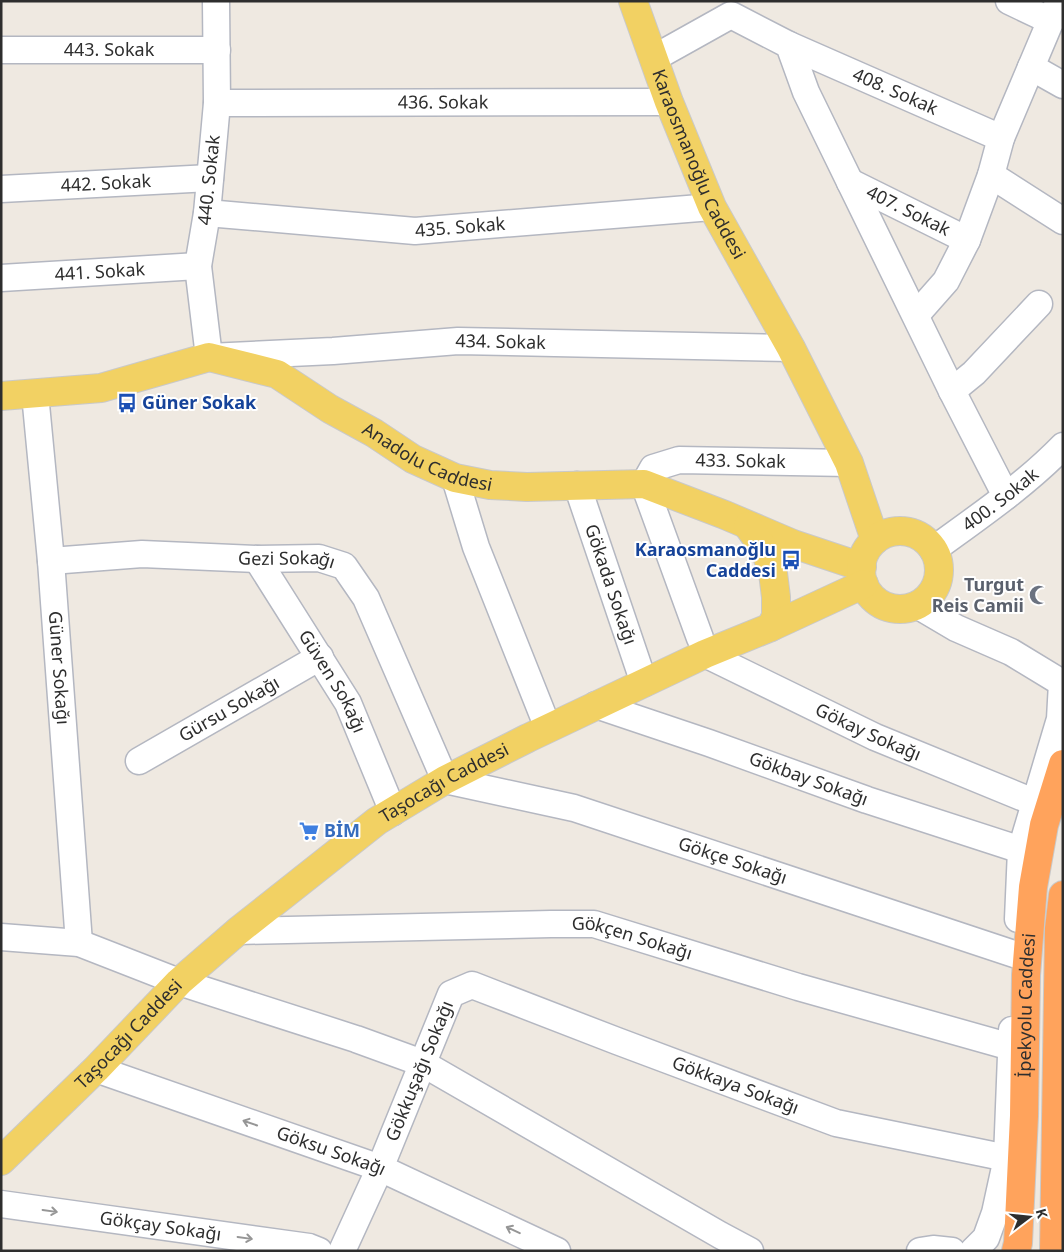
<svg xmlns="http://www.w3.org/2000/svg" width="1064" height="1252" viewBox="0 0 1064 1252" font-family="'Noto Sans',sans-serif">
	<style>
		.lines { fill: none; stroke-linecap: round; stroke-linejoin: round }
		.minor-casing { stroke: #b4b7c1; stroke-width: 29 }
		.major-casing { stroke: #c9c9c9; stroke-width: 30 }
		.highway-casing { stroke: #c9c9c9; stroke-width: 30 }
		.minor { stroke: #fff; stroke-width: 26 }
		.major { stroke: #f2d163; stroke-width: 28 }
		.highway { stroke: #ffa35c; stroke-width: 28 }
		.oneway { stroke: #969696 }
		.labels { text-anchor: middle; stroke-width: 4; stroke-linejoin: round; paint-order: stroke }
		.street-label { font-size: 18px; fill: #2e2e2e; stroke: #fff }
		.transit-label { font-size: 18px; font-weight: bold; fill: #164399; stroke: #fff; text-anchor: start }
		.worship-label { font-size: 18px; font-weight: bold; fill: #5b616d; stroke: #fff; text-anchor: end }
		.shop-label { font-size: 18px; font-weight: bold; fill: #366cbe; stroke: #fff; text-anchor: start }
	</style>
	<rect width="100%" height="100%" fill="#efe9e1"/>
	<g class="lines">
		<defs>
			<g id="minor">
				<path id="s1" d="M216,1L217,103L207,213L198,266L209,357L333,351L458,341L791,348"/>
				<path d="M1009,1L1051,21"/>
				<path id="s2" d="M789,45L1001,138"/>
				<path id="s3" d="M1,50H217"/>
				<path d="M654,58L731,15L789,45L806,92L952,391L1006,496"/>
				<path d="M1031,67L1063,85"/>
				<path id="s4" d="M217,103L669,102"/>
				<path d="M991,175L1063,221"/>
				<path id="s5" d="M850,182L967,240"/>
				<path id="s6" d="M1,189L210,178"/>
				<path id="s7" d="M207,213L415,231L712,207"/>
				<path id="s8" d="M1,278L198,266"/>
				<path d="M916,315L946,281L967,240L991,175L1001,138L1059,1"/>
				<path d="M952,391L974,373L1039,304"/>
				<path id="s9" d="M35,394L51,561L79,943"/>
				<path d="M455,478L476,547L548,728"/>
				<path id="s10" d="M577,485L644,683"/>
				<path id="s11" d="M933,550C978,517 1024,486 1063,446"/>
				<path id="s12" d="M257,559L348,703L393,812"/>
				<path id="s13" d="M51,561L142,554L257,559L319,558L344,566L366,598L445,780L574,808L1017,955"/>
				<path d="M917,605L956,628L1011,652L1062,683L1060,719L1021,850L1018,919"/>
				<path id="s14" d="M700,638L644,484L653,468L679,460L849,463"/>
				<path id="s15" d="M705,654L875,737L1036,803"/>
				<path id="s16" d="M596,705L709,743L867,800L1021,850"/>
				<path id="s17" d="M139,761L320,657"/>
				<path id="s18" d="M238,931L551,924H594L798,987L1011,1047"/>
				<path d="M1,937L79,943L179,982L356,1039L422,1063L720,1235L750,1251"/>
				<path id="s19" d="M96,1069L380,1168L557,1251"/>
				<path id="s20" d="M1,1204L309,1247L319,1251"/>
				<path id="s21" d="M342,1251L380,1168L451,994L472,985L617,1041L836,1123L1007,1158"/>
				<path d="M920,1251L933,1249L952,1251"/>
				<path d="M973,1251L986,1238L995,1213L1007,1158L1012,1030"/>
			</g>
			<g id="major">
				<path id="s22" d="M633,1L669,102L712,207L791,348L849,463L875,540"/>
				<path id="s23" d="M1,396L101,388L209,357L277,374L330,409L374,433L413,459L455,478L490,485L527,487L644,484L725,515L793,544L862,567"/>
				<path d="M748,526L765,550L773,573L776,597V616L771,627"/>
				<circle cx="900" cy="570" r="39"/>
				<path id="s24" d="M1,1161L96,1069L179,982L238,931L377,821L445,780L528,738L705,654L771,627L864,584"/>
			</g>
			<g id="highway">
				<path id="s25" d="M1016,1251L1018,1243L1024,1116L1026,975L1033,887L1044,825L1063,764"/>
				<path d="M1054,1251L1059,929L1063,895"/>
			</g>
		</defs>
		<!-- minor casing -->
		<use href="#minor" class="minor-casing"/>
		<!-- major casing -->
		<use href="#major" class="major-casing"/>
		<!-- highway casing -->
		<use href="#highway" class="highway-casing"/>
		<!-- minor -->
		<use href="#minor" class="minor"/>
		<!-- major -->
		<use href="#major" class="major"/>
		<!-- highway -->
		<use href="#highway" class="highway"/>
	</g>
	<!-- one-way arrows -->
	<defs><path id="oneway-shaft" d="M-6 0H5M1.5-3L5.5 0L1.5 3" fill="none" stroke-width="1.6" stroke-linecap="round" stroke-linejoin="round" transform="scale(1.25)"/></defs>
	<g class="oneway">
		<use href="#oneway-shaft" transform="translate(250 1123) rotate(-161)"/>
		<use href="#oneway-shaft" transform="translate(50 1211) rotate(8)"/>
		<use href="#oneway-shaft" transform="translate(513 1230) rotate(-155)"/>
		<use href="#oneway-shaft" transform="translate(245 1238) rotate(8)"/>
	</g>
	<!-- icons -->
	<defs>
		<symbol id="bus-bare" viewBox="-9 -9 18 18"><path d="M-5-6H5V4H4V6H2V4H-2V6H-4V4H-5ZM-3.5-4V0h7V-4ZM-3.5 1.2v1.5H-2V1.2ZM2 1.2v1.5H3.5V1.2Z" fill="#1a4fb4" stroke="#fff" stroke-width="2.5" paint-order="stroke"/></symbol>
		<symbol id="mosque-bare" viewBox="-9 -9 18 18"><path d="M3.5-4.9A6 6 0 1 0 3.5 4.9A5 5 0 1 1 3.5-4.9Z" fill="#6b7280" stroke="#fff" stroke-width="2.5" paint-order="stroke"/></symbol>
		<symbol id="supermarket-bare" viewBox="-9 -9 18 18"><path d="M-6-5.5h2.5l.6 2H6L4.5 2H-2.5L-4.4-4H-6ZM-1.5 3.2a1.3 1.3 0 1 0 .1 0ZM3 3.2a1.3 1.3 0 1 0 .1 0Z" fill="#3f7fe0" stroke="#fff" stroke-width="2.5" paint-order="stroke"/></symbol>
	</defs>
	<g fill-rule="evenodd">
		<use href="#bus-bare" x="113" y="389" width="28" height="28"/>
		<use href="#bus-bare" x="777" y="546" width="28" height="28"/>
		<use href="#mosque-bare" x="1025" y="581" width="28" height="28"/>
		<use href="#supermarket-bare" x="295" y="817" width="28" height="28"/>
	</g>
	<g class="labels">
		<!-- street labels -->
		<g class="street-label">
			<text dy="6" stroke="none"><textPath href="#s3" startOffset="108">443. Sokak</textPath></text>
			<text dy="6" stroke="none"><textPath href="#s2" startOffset="116">408. Sokak</textPath></text>
			<text dy="6" stroke="none"><textPath href="#s4" startOffset="226">436. Sokak</textPath></text>
			<text dy="6" stroke="none"><textPath href="#s22" startOffset="176">Karaosmanoğlu Caddesi</textPath></text>
			<text transform="translate(209 180) rotate(-84)" y="6">440. Sokak</text>
			<text dy="6" stroke="none"><textPath href="#s6" startOffset="105">442. Sokak</textPath></text>
			<text dy="6" stroke="none"><textPath href="#s5" startOffset="65">407. Sokak</textPath></text>
			<text dy="6" stroke="none"><textPath href="#s7" startOffset="254">435. Sokak</textPath></text>
			<text dy="6" stroke="none"><textPath href="#s8" startOffset="99">441. Sokak</textPath></text>
			<text dy="6" stroke="none"><textPath href="#s1" startOffset="650">434. Sokak</textPath></text>
			<text dy="6" stroke="none"><textPath href="#s23" startOffset="456">Anadolu Caddesi</textPath></text>
			<text dy="6" stroke="none"><textPath href="#s14" startOffset="271">433. Sokak</textPath></text>
			<text dy="6" stroke="none"><textPath href="#s11" startOffset="84">400. Sokak</textPath></text>
			<text dy="6" stroke="none"><textPath href="#s13" startOffset="236">Gezi Sokağı</textPath></text>
			<text dy="6" stroke="none"><textPath href="#s10" startOffset="105">Gökada Sokağı</textPath></text>
			<text dy="6" stroke="none"><textPath href="#s9" startOffset="275">Güner Sokağı</textPath></text>
			<text dy="6" stroke="none"><textPath href="#s12" startOffset="144">Güven Sokağı</textPath></text>
			<text dy="6" stroke="none"><textPath href="#s17" startOffset="104">Gürsu Sokağı</textPath></text>
			<text dy="6" stroke="none"><textPath href="#s15" startOffset="181">Gökay Sokağı</textPath></text>
			<text dy="6" stroke="none"><textPath href="#s16" startOffset="225">Gökbay Sokağı</textPath></text>
			<text dy="6" stroke="none"><textPath href="#s24" startOffset="585">Taşocağı Caddesi</textPath></text>
			<text dy="6" stroke="none"><textPath href="#s13" startOffset="831">Gökçe Sokağı</textPath></text>
			<text dy="6" stroke="none"><textPath href="#s18" startOffset="396">Gökçen Sokağı</textPath></text>
			<text dy="6" stroke="none"><textPath href="#s25" startOffset="246">İpekyolu Caddesi</textPath></text>
			<text dy="6" stroke="none"><textPath href="#s24" startOffset="180">Taşocağı Caddesi</textPath></text>
			<text dy="6" stroke="none"><textPath href="#s21" startOffset="196">Gökkuşağı Sokağı</textPath></text>
			<text dy="6" stroke="none"><textPath href="#s21" startOffset="584">Gökkaya Sokağı</textPath></text>
			<text dy="6" stroke="none"><textPath href="#s19" startOffset="249">Göksu Sokağı</textPath></text>
			<text dy="6" stroke="none"><textPath href="#s20" startOffset="161">Gökçay Sokağı</textPath></text>
		</g>
		<!-- transit labels -->
		<g class="transit-label">
			<text x="142" y="409">Güner Sokak</text>
			<text x="776" y="556" text-anchor="end">Karaosmanoğlu<tspan x="776" dy="21">Caddesi</tspan></text>
		</g>
		<!-- worship labels -->
		<g class="worship-label">
			<text x="1024" y="591">Turgut<tspan x="1024" dy="21">Reis Camii</tspan></text>
		</g>
		<!-- shop labels -->
		<g class="shop-label">
			<text x="324" y="837">BİM</text>
		</g>
	</g>
	<!-- border -->
	<rect width="1064" height="1252" fill="none" stroke="#2e2e2e" stroke-width="5"/>
	<!-- north arrow -->
	<g transform="translate(1029 1217) rotate(74)" stroke="#ffffff" stroke-width="4" paint-order="stroke">
	<path d="M0-4L9 19L0 12L-9 19Z" fill="#2e2e2e"/>
	<text y="-8" font-size="14" font-weight="bold" text-anchor="middle" fill="#2e2e2e">K</text>
	</g>
</svg>
